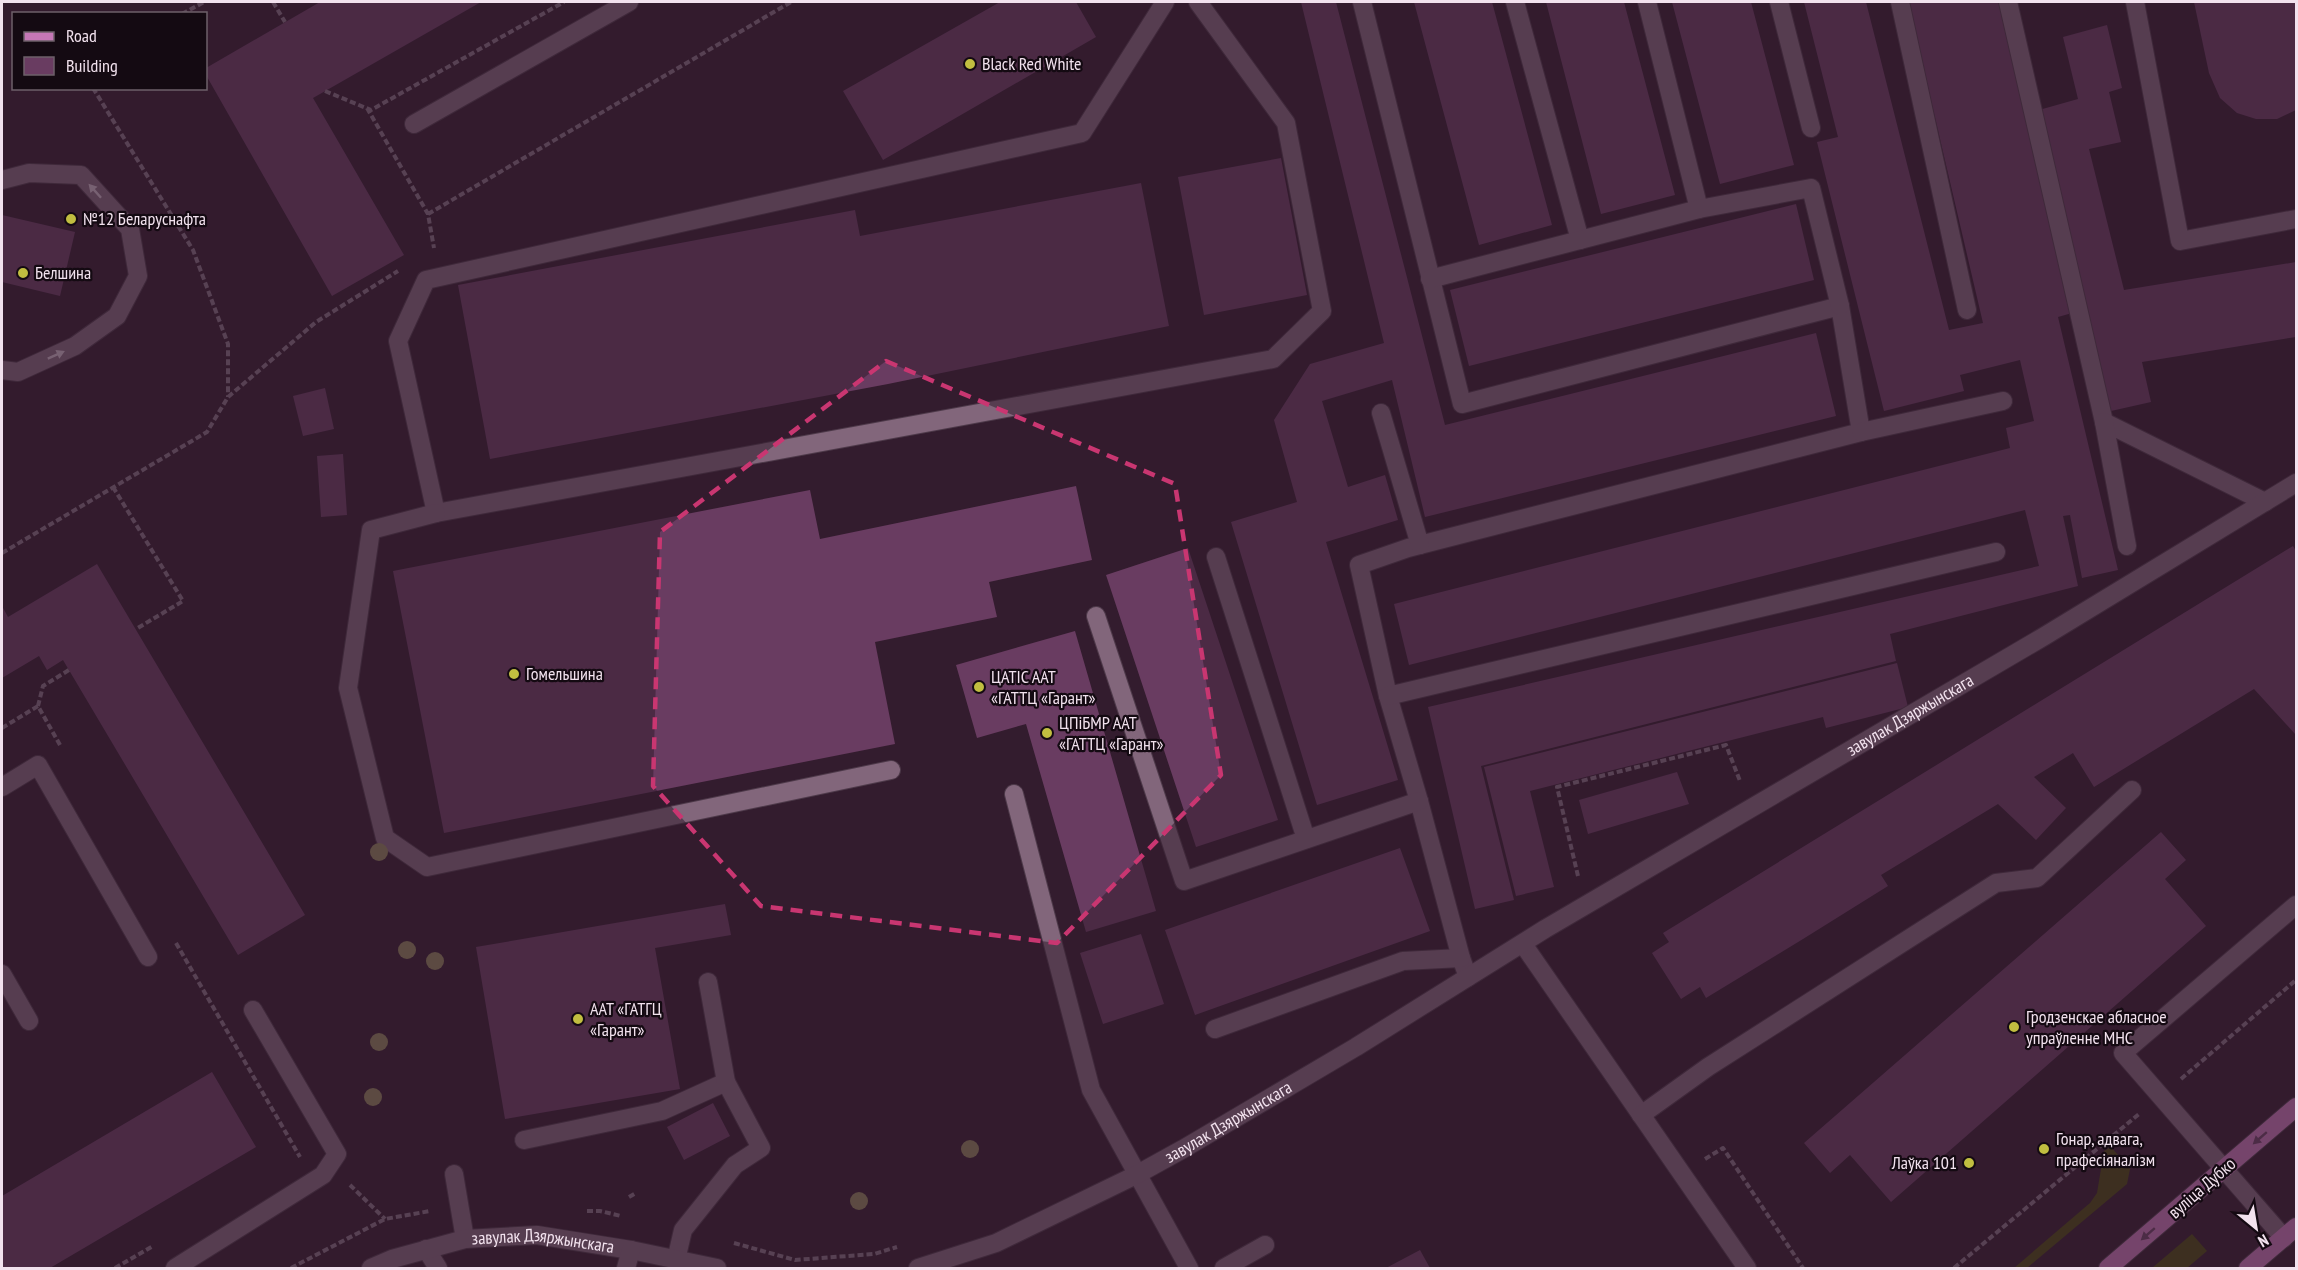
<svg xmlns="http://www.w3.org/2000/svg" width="2298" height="1270" viewBox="0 0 2298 1270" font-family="'PT Sans Narrow',sans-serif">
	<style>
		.green { fill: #4a4810 }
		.building { fill: #693c61 }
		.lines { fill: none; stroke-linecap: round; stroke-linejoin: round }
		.minor-casing { stroke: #4e3a4a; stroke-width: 20 }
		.major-casing { stroke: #4e3a4a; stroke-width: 20 }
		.path { stroke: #847080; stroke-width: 4; stroke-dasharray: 6 3; stroke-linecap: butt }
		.minor { stroke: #82667b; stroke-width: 18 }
		.major { stroke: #c577b6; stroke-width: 18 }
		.tree { fill: #8f845b }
		.oneway { fill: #cbb7c6 }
		.oneway2 { fill: #6c4064 }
		.marked { fill: none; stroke: #c93671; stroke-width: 4.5; stroke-dasharray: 12 8; stroke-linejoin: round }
		.poi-dot { fill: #c1be40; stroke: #140a12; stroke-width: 2 }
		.labels { text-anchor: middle; stroke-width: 4.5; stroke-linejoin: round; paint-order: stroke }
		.poi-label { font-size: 18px; fill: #f2e2ee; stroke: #140a12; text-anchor: start }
		.street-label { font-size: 18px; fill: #f2e2ee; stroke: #140a12 }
	</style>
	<rect width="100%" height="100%" fill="#331c2e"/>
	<!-- green -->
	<path class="green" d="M2111,1147L2130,1169L2127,1184L2027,1268H2014L2090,1203L2097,1193L2104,1151Z
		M2192,1234L2207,1251L2187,1268H2152Z"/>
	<!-- building -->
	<path class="building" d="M320,2H481L313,98L404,255L332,296L206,75V68Z
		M1000,2H1076L1096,37L883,160L843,91Z
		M1301,2H1336L1445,425L1816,333L1836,416L1425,517L1392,380L1322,401L1348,487L1385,475L1398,520L1326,542L1398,780L1317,805L1231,522L1297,502L1274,420L1310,364L1384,343Z
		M1414,2H1492L1552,225L1479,245Z
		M1546,2H1624L1675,195L1601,214Z
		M1672,2H1751L1794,165L1720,184Z
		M1804,2H1866L1949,330L1983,323L1908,2H1999L2072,313L2058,317L2118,570L2082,578L2070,515L2063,516L2078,586L1890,634L1896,661L1481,766L1514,900L1475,909L1428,707L2039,566L2025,510L1409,665L1394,604L2010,448L2006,428L2034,421L2020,360L1960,375L1964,391L1884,411L1817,142L1838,137Z
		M2194,2H2296V110L2277,119H2256L2237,113L2220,98L2209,73Z
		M2107,25L2122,88L2109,92L2121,142L2089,149L2124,290L2296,262V337L2142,362L2151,402L2111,411L2039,110L2078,99L2063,37Z
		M1281,158L1307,295L1204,315L1178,177Z
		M1141,183L1169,326L888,384L490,459L458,285L855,210L860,236Z
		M1796,204L1814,280L1469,366L1450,290Z
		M2,215L75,232L60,296L2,282Z
		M325,388L334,429L303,436L293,396Z
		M343,454L347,515L321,517L317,456Z
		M1076,486L1092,560L989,582L997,617L875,642L895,744L444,833L393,571L810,490L820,539Z
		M2293,546L2296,551V735L2254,689L2094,787L2073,753L2034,777L2066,808L2036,840L1998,804L1881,875L1888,886L1803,939L1706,998L1700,987L1681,999L1652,953L1669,942L1663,933Z
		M1188,548L1278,820L1196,847L1106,575Z
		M97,564L305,915L238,955L63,660L47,670L39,656L2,678V606L8,617Z
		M1075,631L1156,911L1086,932L1026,724L977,738L956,665Z
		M1897,663L1908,707L1826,728L1823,717L1530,791L1554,887L1516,896L1484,767Z
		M1677,772L1689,804L1588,834L1579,800Z
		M2161,832L2186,860L2165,879L2206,926L1891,1202L1850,1155L1830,1173L1804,1143Z
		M1400,848L1430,931L1195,1015L1165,930Z
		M725,904L731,935L655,948L680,1089L505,1119L476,947Z
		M1141,934L1164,1004L1103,1024L1080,953Z
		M212,1072L256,1147L50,1268H2V1196Z
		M713,1103L730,1136L684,1160L667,1127Z
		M1420,1250L1430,1268H1386Z"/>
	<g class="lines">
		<defs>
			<g id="minor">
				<path d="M1165,2L1082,133L426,280L398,341L436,513L1273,359L1322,311L1286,123L1198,2"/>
				<path d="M1362,2L1462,404L1840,306L1861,432L1408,548L1359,565L1388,696L1419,801L1461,958L1468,977"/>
				<path d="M1515,2L1580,240"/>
				<path d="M1647,2L1699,209"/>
				<path d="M1779,2L1811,128"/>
				<path d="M1900,2L1967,310"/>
				<path d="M2008,2L2104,422L2265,502"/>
				<path d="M2135,2L2180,241L2296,219"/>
				<path d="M414,124L629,2"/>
				<path d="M2,180L29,173L81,175L130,229L138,276L117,316L75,346L18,372L2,370"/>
				<path d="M1430,279L1699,209L1811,188L1840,306"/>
				<path d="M1381,413L1420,545"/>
				<path d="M2104,422L2127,546"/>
				<path d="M1861,432L2003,401"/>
				<path d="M436,513L371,530L348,688L385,838L427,867L891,770"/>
				<path d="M1216,557L1306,839"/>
				<path d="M1096,616L1184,881L1419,801"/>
				<path d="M1388,696L1996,552"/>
				<path d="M2,787L38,765L148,957"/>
				<path d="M1014,794L1091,1090L1189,1268"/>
				<path d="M1523,944L1747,1268"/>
				<path d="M2,974L29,1021"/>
				<path d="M1215,1029L1403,961L1461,958"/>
				<path d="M1641,1115L1708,1067L1996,883L2037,878L2132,790"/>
				<path d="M524,1140L662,1111L726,1082"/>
				<path d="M454,1174L465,1239"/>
				<path d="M2284,1238L2123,1053L2296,905"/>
				<path d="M426,1249L438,1268"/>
				<path d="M676,1260L683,1230L735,1165L761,1148L726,1082L708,982"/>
				<path d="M175,1268L323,1175L337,1154L253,1010"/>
				<path id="s1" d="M371,1268L392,1259L465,1239L537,1235L631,1250L717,1268"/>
				<path d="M626,1268L631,1250"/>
				<path id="s2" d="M918,1268L996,1243L1136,1175L1183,1149L1356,1047L1545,929L2043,637L2296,483"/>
				<path d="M1224,1268L1265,1245"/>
			</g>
			<path id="major" d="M2108,1268L2296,1107
				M2248,1268L2296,1227"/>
		</defs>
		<!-- minor casing -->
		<use href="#minor" class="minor-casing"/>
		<!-- major casing -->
		<use href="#major" class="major-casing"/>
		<!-- path -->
		<path class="path" d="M273,2L285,22
			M182,14L204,2
			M93,88L193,250L228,344V397
			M325,91L371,110L564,2
			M367,108L428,214L434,248
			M428,214L791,2
			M113,487L183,601L136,629
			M2,553L207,432L228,397L316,322L398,271
			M38,706L43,686L69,670
			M2,728L38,706L60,745
			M1578,876L1557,787L1726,745L1740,781
			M176,943L300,1157
			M2181,1079L2296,980
			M1705,1159L1723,1148L1803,1268
			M350,1185L385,1219
			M629,1197L636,1193
			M587,1211H600L621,1216
			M734,1243L795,1260L874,1254L897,1247
			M115,1268L153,1246
			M291,1268L385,1219L430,1211
			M1954,1268L2139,1114"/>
		<!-- minor -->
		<use href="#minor" class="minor"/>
		<!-- major -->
		<use href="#major" class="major"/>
	</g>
	<!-- trees -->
	<g class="tree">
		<circle cx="379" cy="852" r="9"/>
		<circle cx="407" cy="950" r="9"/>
		<circle cx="435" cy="961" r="9"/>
		<circle cx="379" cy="1042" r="9"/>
		<circle cx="373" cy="1097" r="9"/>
		<circle cx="970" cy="1149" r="9"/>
		<circle cx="859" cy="1201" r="9"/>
	</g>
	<!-- one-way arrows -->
	<defs><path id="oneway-solid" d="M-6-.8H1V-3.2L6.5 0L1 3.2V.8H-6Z" transform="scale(1.5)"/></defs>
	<g class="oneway">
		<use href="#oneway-solid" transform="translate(95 191) rotate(-132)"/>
		<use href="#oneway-solid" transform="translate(56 355) rotate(-24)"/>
	</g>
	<g class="oneway2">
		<use href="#oneway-solid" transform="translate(2260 1138) rotate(139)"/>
		<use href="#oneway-solid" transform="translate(2148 1234) rotate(139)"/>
	</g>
	<!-- marked area -->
	<path d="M0 0H2298V1270H0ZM886,361L1175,484L1221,775L1057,943L761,906L653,786L660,532Z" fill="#331c2e" fill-opacity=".55" fill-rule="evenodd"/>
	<path class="marked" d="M886,361L1175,484L1221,775L1057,943L761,906L653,786L660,532Z"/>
	<!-- markers -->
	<g class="poi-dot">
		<circle cx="970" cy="64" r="6"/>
		<circle cx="71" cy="219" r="6"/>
		<circle cx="23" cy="273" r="6"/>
		<circle cx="514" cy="674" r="6"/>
		<circle cx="979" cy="687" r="6"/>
		<circle cx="1047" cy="733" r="6"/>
		<circle cx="578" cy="1019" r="6"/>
		<circle cx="2014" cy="1027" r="6"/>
		<circle cx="2044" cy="1149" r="6"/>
		<circle cx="1969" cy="1163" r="6"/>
	</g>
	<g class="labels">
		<!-- poi labels -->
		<g class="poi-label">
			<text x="982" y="70">Black Red White</text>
			<text x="83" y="225">№12 Беларуснафта</text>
			<text x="35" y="279">Белшина</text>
			<text x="526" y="680">Гомельшина</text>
			<text x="991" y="683">ЦАТІС ААТ<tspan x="991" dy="21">«ГАТТЦ «Гарант»</tspan></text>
			<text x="1059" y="729">ЦПіБМР ААТ<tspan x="1059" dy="21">«ГАТТЦ «Гарант»</tspan></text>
			<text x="590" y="1015">ААТ «ГАТГЦ<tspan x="590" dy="21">«Гарант»</tspan></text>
			<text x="2026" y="1023">Гродзенскае абласное<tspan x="2026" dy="21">упраўленне МНС</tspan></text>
			<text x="2056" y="1145">Гонар, адвага,<tspan x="2056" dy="21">прафесіяналізм</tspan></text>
			<text x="1957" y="1169" text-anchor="end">Лаўка 101</text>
		</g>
		<!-- street labels -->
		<g class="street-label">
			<text dy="6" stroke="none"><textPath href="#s2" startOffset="1138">завулак Дзяржынскага</textPath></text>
			<text dy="6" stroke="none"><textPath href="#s2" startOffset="344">завулак Дзяржынскага</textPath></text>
			<text transform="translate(2202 1188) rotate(-41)" y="6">вуліца Дубко</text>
			<text dy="6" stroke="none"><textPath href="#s1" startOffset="177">завулак Дзяржынскага</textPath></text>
		</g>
	</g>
	<!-- border -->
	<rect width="2298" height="1270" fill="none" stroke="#f2e2ee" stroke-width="6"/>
	<!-- legend -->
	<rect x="12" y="12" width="195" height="78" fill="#140a12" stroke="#6d606a" stroke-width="1.5"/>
	<rect x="24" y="32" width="30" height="9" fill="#c577b6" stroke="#6d606a" stroke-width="1.5"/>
	<text x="66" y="42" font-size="18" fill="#f2e2ee">Road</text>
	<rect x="24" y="57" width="30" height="18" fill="#693c61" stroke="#6d606a" stroke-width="1.5"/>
	<text x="66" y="72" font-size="18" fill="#f2e2ee">Building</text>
	<!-- north arrow -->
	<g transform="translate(2256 1228) rotate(150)" stroke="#140a12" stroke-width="4.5" paint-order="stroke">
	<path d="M0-4.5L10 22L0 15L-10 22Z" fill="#f2e2ee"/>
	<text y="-9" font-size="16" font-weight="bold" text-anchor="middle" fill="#f2e2ee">N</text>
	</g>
</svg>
